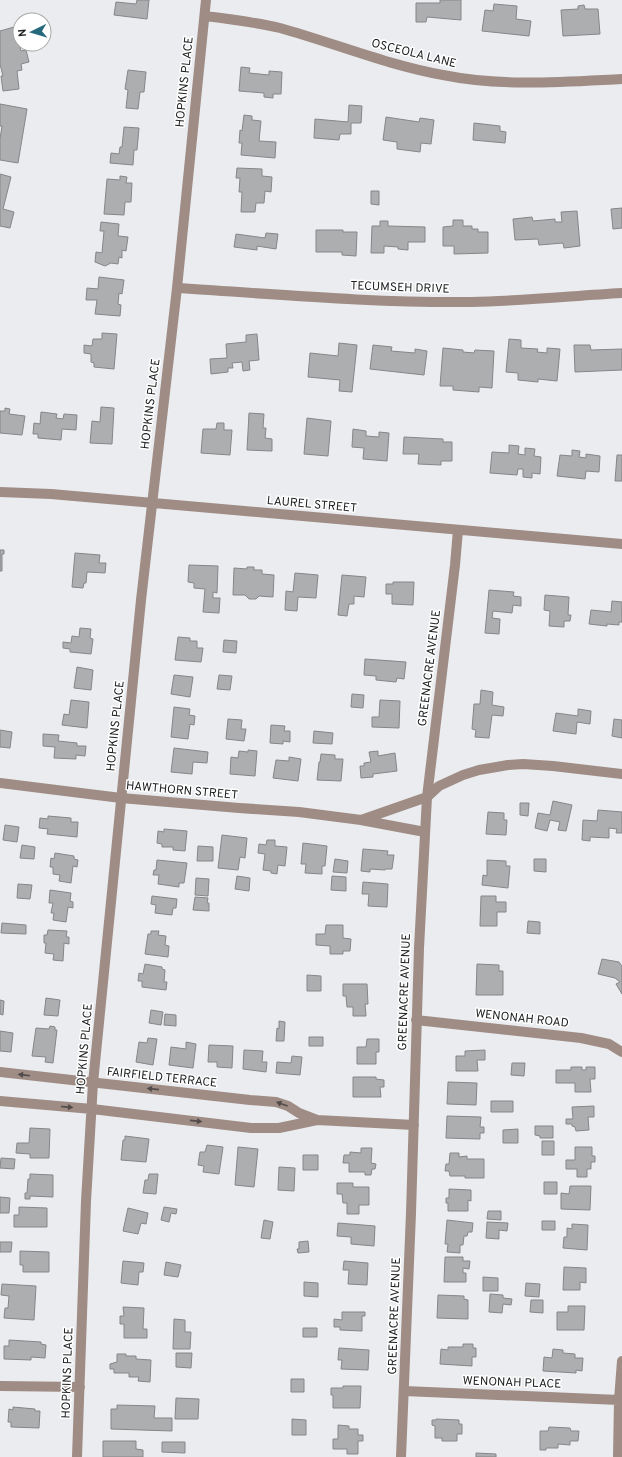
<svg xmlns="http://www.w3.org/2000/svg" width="622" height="1457" viewBox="0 0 622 1457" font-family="Overpass,sans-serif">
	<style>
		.building { fill: #acaeb0; stroke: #848688 }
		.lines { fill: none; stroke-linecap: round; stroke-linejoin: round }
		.minor { stroke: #9e8c85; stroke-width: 10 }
		.oneway { fill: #534c4a }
		.labels { text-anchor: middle; stroke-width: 3; stroke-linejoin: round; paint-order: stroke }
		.street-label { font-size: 12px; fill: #212223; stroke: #fff }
	</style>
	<rect width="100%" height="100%" fill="#eaecef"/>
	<!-- building -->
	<path class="building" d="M137,0H149L147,19L114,15L116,2L136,4Z
		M440,0H461V20L427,17L426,22H416V3H440Z
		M494,4L517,6L516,19L531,21L529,36L482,31L485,10L493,11Z
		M584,5L585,9H598L600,34L563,36L561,10L578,9V6Z
		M14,27L21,51L26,50L29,62L21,64L22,70L17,71L19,89L3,91L1,76H3L0,64V31Z
		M241,67L250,68L249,73L269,75V71L282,72L281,94H273V98L264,97V93L239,91Z
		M128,70L146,72L144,92H140L138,109L126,108L128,90L125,89Z
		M0,104L27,109L18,163L0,160V139L2,126H0Z
		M349,105L362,106L361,123H351V134H340L339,140L314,138L315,119L348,122Z
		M244,115L252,116V120L261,121L259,141L276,142L275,158L241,155L242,143H239L240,130L242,131Z
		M386,117L419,122L420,118L434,120L431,144L421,143L420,152L397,149V142L383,140Z
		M474,123L500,126V131L506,132L505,143L473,140Z
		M124,127L139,128L137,150H134L133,165L110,163L111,153L119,154L120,147H122Z
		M237,168L262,169V176L272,177L271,192L265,191L264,203H256L255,212H241L242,192H239L240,178H236Z
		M0,174L11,177L3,209L14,212L10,228L0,226Z
		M120,176L127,177L126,183H132L131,202H125L124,215L104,214L107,179L120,180Z
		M371,191H379V205L371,204Z
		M622,208V228L613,229L611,209Z
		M577,211L580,246L564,248L563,243L539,245L538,239L515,240L513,219L532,217L533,221L555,219V222H562L561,212Z
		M453,220H463V226H472V229H478V232H488V253L454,254V246H443V227L453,226Z
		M380,221H388V226L425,227V242H408V250L398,249V247L384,246V253H371L372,226H380Z
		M101,222L119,224L118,236L128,237L126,251L122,250V258L119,257L118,264L111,263L105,266L95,262L96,252L102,253L104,231H100Z
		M316,230H343V232H357L356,256L342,255V252H316Z
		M266,233L278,234L276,249L257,246V250L234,247L236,234L265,238Z
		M99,277L124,280L122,294L119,293L118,304L121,305L120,316L95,314L97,300H86L87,288L98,289Z
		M102,333L117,334L114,369L94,367V363L91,362V354L84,353V345L92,346L93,339H102Z
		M257,334L259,360L249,361L250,370L243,371L242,362L232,363L233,368H228V372L211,374L210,359L227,358L226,344L246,342V335Z
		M509,339L521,340V348L538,349L537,352L547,353V348L560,349L557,381L538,379V382L518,380V373L506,372Z
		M339,343L357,345L352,392L339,391L340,380L308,377L310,353L338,356Z
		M373,345L392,347L391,351L415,353V349L427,351L424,375L370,369Z
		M574,345H590L591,350L622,349V370L575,372Z
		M443,348L463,350V352L474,353L475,350L494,351L492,388L479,387V392L453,390V386H440Z
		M101,407L114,408L112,444L90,443L92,421L100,422Z
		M5,408L10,409L9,414L25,416L22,435L0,433V411H5Z
		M41,412L57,414L56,418L63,419L64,414L77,415L76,430L62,429L61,440L38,438V434H33L34,423L40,424Z
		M249,413L264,414L263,428H266L265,438L272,439V451L247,450Z
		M307,418L331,421L328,456L304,454Z
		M217,423H224V430H232L230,455L201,453L203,429H216Z
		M353,429L366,431V436L379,437V432L389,433L387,461L363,459L364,448L352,447Z
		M404,437L443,439V442H452V461H441V465L418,464L419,454H403Z
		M509,445L519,446L518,454L525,455V448L535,449L534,456L541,457L540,474L532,473V478L523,477V469H518L517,475L490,473L492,452L509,453Z
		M572,450L580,451L579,457L586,458V454L600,456L599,472L586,471L585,479L557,476L560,455L572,456Z
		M617,455H622V481H615Z
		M0,550H4V554H2V571H0Z
		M75,553L100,555L99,563H106L105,573L87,572L86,583H84L83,588L72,587Z
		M189,565L218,566L217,593L213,592V598H220L219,613L203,612L205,589L194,588V583L188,582Z
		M247,567H254V570H262V574L274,575L273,597L259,596L256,599H249L245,595H233L234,568L247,569Z
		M295,573L318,575L316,598L298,597L297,611L285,610L286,591L293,592Z
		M342,575L366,577L364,597L354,596V604H349L347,616L338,615Z
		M393,582H414L413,605L392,604V594H386V584H393Z
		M489,590L514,592L513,596L521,597V606L513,605L512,613L493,611L492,618L500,619L499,634L485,633Z
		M545,595L569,597L568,615H571L570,621H564V627L549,626L550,611L544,610Z
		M612,601L622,602V622H619V625L607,624V626L589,624L591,610L611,612Z
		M80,628L91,629L90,638L93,639L91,654L70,652V649L63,648V642L71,643L72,636L79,637Z
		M178,637L190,638V641H197V648H203L201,662L175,660Z
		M224,640L237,641L236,653L223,652Z
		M365,659L406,662L404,679L397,678L396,682L376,680V676L364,675Z
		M77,667L93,670L91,690L74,688Z
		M174,675L193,677L190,697L171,694Z
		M219,675L232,676L230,690L217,689Z
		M481,690L493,692L492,705L504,707L503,716L492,715L489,738L475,737L476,730L472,729L474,704H480Z
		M352,694L364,695L363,708L351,707Z
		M71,700L89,702L87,728L62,725L64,714L69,715Z
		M380,700L400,701L399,728L372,727V717H379Z
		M174,707L190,709L189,715L195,716L194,725L190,724L188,739L171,737Z
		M578,709L591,711L590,724L577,722L576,734L553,731L556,713L578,716Z
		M228,719L242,720L241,729H246L244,741L226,739Z
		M614,719L622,720V738L612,736Z
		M271,725L285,726L284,731H290V742L283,741V744L270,743Z
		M0,730L12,732L10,748L0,747Z
		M314,731L333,733L332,744L313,743Z
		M43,734L59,735L58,741L77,743V746H86L85,756L76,755V759L54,758L55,747L43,746Z
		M174,748L208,752L207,763L193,762L192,774L171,772Z
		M248,750L257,751L255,776L230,774L231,757L238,758L239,751L248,752Z
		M378,751V756L395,753L397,771L373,774V777L361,778L360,766H364V763L371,762L369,752Z
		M321,754L335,755V759H343L341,781L317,780L319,762H320Z
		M289,757L301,759L298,781L273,778L276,760L289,761Z
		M553,801L572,805L566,831L558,830L560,822L550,820L547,831L535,828L538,813L550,815Z
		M520,803H529L528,816L520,815Z
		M598,810L622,812V833H616L617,829L609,828V838L590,837V841L582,840L583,820L597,821Z
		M488,812L504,813V820H507L506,835L486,834Z
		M48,816L71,818V822H78L77,837L47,834L48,829L39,828L40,818L48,819Z
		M5,825L19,827L17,842L3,840Z
		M164,829L187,831L185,851L173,850V847H162V844L157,843L158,831L164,832Z
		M222,835L247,838L245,858L240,857L238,870L218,868Z
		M267,840H275V846L287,847L285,866L278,865L277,874L271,873V871L263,870L265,854L258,853L259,844L266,845Z
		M303,843L327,846L325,866H322V874L305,873L306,864H301Z
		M22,845L35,847L34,859L20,858Z
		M198,846L213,847V861H197Z
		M363,849L388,851L387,855H394L392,869H386L385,870L370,869V872L361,871Z
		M55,853L74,856V859L78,860L77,867L73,866L71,883L59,881L60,875L53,874V867H50L51,858L54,859Z
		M335,859L348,861L347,873L333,872Z
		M534,859H546V872L534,871Z
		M157,860L187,863L184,883H179V887L158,884L159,875H153L154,870H156Z
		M487,860L506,861V866H510L508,888L482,885L483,875L487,876Z
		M237,876L250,878L249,891L235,889Z
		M332,876L346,877V891L331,890Z
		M196,878L209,879L208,896L195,895Z
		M363,882L388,884L387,907L368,906L369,894H362Z
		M18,884L32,885L30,899L17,898Z
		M50,890L71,893L70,901L73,902V908L68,907L66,922L53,920L54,913H51L53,903H49Z
		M152,896L177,899L176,908H173L172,915L155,913L156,905L151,904Z
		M481,896H496V902H506V912H497V926H480Z
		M195,897L208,898L207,903H209V911L193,910Z
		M528,921L540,922V934L527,933Z
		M2,923L26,925V934L1,933Z
		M326,925H343V938L351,939L350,951H343V954H330V946L316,945V934H325Z
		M48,930L67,931L66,937H69V944L64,943L63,961L53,960L54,954L45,953L46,943H44V935H47Z
		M151,931H159L158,935L166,936L165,945L169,946L168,957L145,954L148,934H151Z
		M602,959L619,962L622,966V994L616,984L620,982L615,978L598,974Z
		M145,964L162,967V969L165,970L164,982H167L166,990L142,987V981H138L139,973L143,974Z
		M477,964L499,965V971H503V995H476Z
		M307,975L321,976V991H307Z
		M343,984H367L368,1004H365L366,1016H353V1007H347L346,996H343Z
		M46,998L60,1000L58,1016L44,1015Z
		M0,1000L4,1001L3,1015L0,1014Z
		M151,1010L163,1012L161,1025L149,1023Z
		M165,1014L176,1015V1026L164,1025Z
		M279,1021L285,1022L284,1041H276L277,1028L279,1029Z
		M50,1026L55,1027V1030H57L53,1063L45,1062L46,1057L32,1056L36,1028L49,1029Z
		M0,1031L13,1033L11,1052L0,1051Z
		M309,1037H323V1046H309Z
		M148,1038L157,1039L153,1065L136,1062L139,1042L147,1043Z
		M367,1039H379V1052H376V1064H357V1047H366Z
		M186,1042L196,1044L193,1068L169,1065L171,1047L186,1049Z
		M209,1045L233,1046L232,1068L217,1067V1062H208Z
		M244,1050L263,1051L262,1062H267L266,1072L243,1069Z
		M485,1050V1060H477L478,1071H456V1056H465V1051Z
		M292,1056L302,1057L300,1075L276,1073L277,1062L291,1063Z
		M512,1063H525L524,1076L511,1075Z
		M571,1067H582V1070H586V1067H595V1079H590L591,1092H575V1083H556V1070H571Z
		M353,1077H376V1079L384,1080V1087H380L381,1097H353Z
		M448,1082L477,1083L476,1105L447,1104Z
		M491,1101H513V1112H491Z
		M594,1106V1117H588L589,1130L576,1131L575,1127L572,1126V1124H566V1119H573L572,1107Z
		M447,1116L481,1117L480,1127H484V1133H480V1139L446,1138Z
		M535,1126H553V1138H540V1136L535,1135Z
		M30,1128L50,1129L49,1158H30V1154L16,1153L17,1143H29Z
		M518,1129V1143H503V1130Z
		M125,1136L149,1139L146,1162L121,1160L123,1140H125Z
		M542,1141H554V1155H542Z
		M207,1145L223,1147L219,1174L203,1172L204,1166L198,1165L200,1152H205Z
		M238,1147L258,1149L254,1187L235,1185Z
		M575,1147H592V1156H595V1162H591V1169H587V1177H577V1169H566V1160H575Z
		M361,1148H372L371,1163L376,1164L375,1169H372L371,1175H365V1172H349V1163H343L344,1155H350V1152L361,1153Z
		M450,1153H459V1157L467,1156V1159H484V1178H465V1176H450L449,1171H445L446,1164H449Z
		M303,1155H318V1170H303Z
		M1,1158L15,1159L14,1169L0,1168Z
		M279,1167L295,1168L294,1191L278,1190Z
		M30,1174L53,1175V1197L30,1196V1199H25V1193H27L28,1179H30Z
		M149,1174H158L156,1194L143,1193L145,1180H148Z
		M544,1182H557V1194H544Z
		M337,1183H353V1187H369V1205H359V1214H347V1203H343L342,1194H337Z
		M570,1186H591L590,1210L561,1209V1193L569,1194Z
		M449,1189L471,1190V1201L468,1200V1211H448V1203H446V1198H449Z
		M0,1197L10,1198L9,1213H0Z
		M19,1207L47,1208V1227H14V1215H19Z
		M164,1207L177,1209L176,1214L171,1213L169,1222L161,1220Z
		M128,1208L148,1213L146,1224L141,1223L138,1234L123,1231Z
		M488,1211H501V1220L487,1219Z
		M264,1220L273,1222L270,1239L261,1238Z
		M447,1220L473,1223L472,1232H468L467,1236H464L463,1245H460V1253L447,1252L448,1244H445Z
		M542,1221H555V1230H542Z
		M487,1222L508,1223L507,1231L499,1230V1239L486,1238Z
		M338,1223L375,1226L374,1246L351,1244V1237L337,1236Z
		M572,1224L588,1225L587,1250L563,1248L564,1237H567V1228L572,1229Z
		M308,1241L309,1252L298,1253L297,1249H299V1242Z
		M0,1242H12L11,1252H0Z
		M20,1251L49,1252V1272H23V1265H20Z
		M445,1257H463V1261H470L469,1269L463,1268V1273H466V1282H444Z
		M123,1261L144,1263L143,1272H139L138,1285L121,1283Z
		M344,1261L368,1263L367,1285L348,1284L349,1270H343Z
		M166,1262L181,1265L178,1277L164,1275Z
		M564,1267L586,1268V1283L580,1282V1290H563Z
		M483,1277L498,1278V1291H483Z
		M304,1282L318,1283V1297L304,1296Z
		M526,1283L540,1284L539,1297L525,1296Z
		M2,1284L36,1286L34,1320L4,1318L5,1308H8L9,1296L1,1295Z
		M490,1294L503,1295V1298L512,1299L511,1305L503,1304L502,1313L489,1312Z
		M438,1295L464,1296V1299L468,1300V1319L437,1318Z
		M531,1300H543V1313L530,1312Z
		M568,1306H585L584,1330H557V1312H568Z
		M123,1307L144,1308L143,1329H147V1338H124V1324H120V1316H124Z
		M342,1312H365V1316H362V1331L340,1330V1327H334V1319L342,1320Z
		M174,1319L185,1320V1332H191L190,1349H173Z
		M303,1328H317V1337H303Z
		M9,1340L41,1342V1344L46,1345L45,1358L31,1357V1360L4,1359V1346H9Z
		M463,1344H473V1348H476V1357H472V1366L440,1364L441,1349L448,1350V1347H463Z
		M339,1348L369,1350L368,1370L341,1369L342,1360H338Z
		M553,1349L563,1350V1353L575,1354V1358H583L582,1371L576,1370V1373L543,1371L544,1357L552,1358Z
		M176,1353H192L191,1368L176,1367Z
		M117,1354H126V1356H136V1359L151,1360L150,1382L138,1381L139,1377H129V1373H114V1369H110V1364L117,1362Z
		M291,1379H304V1392H291Z
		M343,1386H361L360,1408H333V1395H331V1388H343Z
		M176,1398L199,1399L198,1419H175Z
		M117,1405L155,1406L154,1418H172V1431L111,1429V1409H117Z
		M13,1407L35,1409V1411H40L39,1428L11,1427V1422H8L9,1409L13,1410Z
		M292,1419L306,1420V1435H292Z
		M436,1419L459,1420V1424H462V1434H457V1441H442V1438H435V1426L432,1425V1420H436Z
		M338,1425L349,1426V1429H358V1435H363V1441H358V1454H347V1449H333V1439H338Z
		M549,1427L570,1428L571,1431H579L578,1441H570V1445L558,1444V1448H546V1450H540V1431H548Z
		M103,1441H136V1449L143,1450V1457H103Z
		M162,1442H185V1453L162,1452Z
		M476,1453L496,1454V1457H476Z"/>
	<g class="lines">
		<!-- minor -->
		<path class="minor" d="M205,16C230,19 255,22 280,28C334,43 387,65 443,75C502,87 562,82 622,79
			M177,288C274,294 373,303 471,302C521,301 571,296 622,293
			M0,492L51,494L622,544
			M0,783L121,798L239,808L299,812L361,820L427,797L439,786L463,775L479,770L508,765L523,764L553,766L622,774
			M361,820L425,832
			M416,1020L581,1038L609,1044L622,1052
			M0,1072L250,1100L276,1102L288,1106L299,1113L317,1120
			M0,1101L92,1109L251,1128H279L317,1120L414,1125
			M0,1386L80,1387
			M404,1391L619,1400
			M77,1457L86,1201L93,1083L141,600L177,288L206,0
			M401,1457L411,1213L419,948L427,797L455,565L458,530
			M618,1457L619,1400L622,1361"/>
	</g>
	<!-- one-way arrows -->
	<defs><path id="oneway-solid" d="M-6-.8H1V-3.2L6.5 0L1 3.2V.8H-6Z"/></defs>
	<g class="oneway">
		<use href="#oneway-solid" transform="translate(24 1075) rotate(-173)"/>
		<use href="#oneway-solid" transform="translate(153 1089) rotate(-174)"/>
		<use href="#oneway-solid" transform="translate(282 1104) rotate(-160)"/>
		<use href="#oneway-solid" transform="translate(67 1107) rotate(5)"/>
		<use href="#oneway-solid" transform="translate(196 1121) rotate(6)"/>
	</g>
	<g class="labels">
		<!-- street labels -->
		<g class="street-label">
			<text transform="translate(414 53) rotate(14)" y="4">OSCEOLA LANE</text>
			<text transform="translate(184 82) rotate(-84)" y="4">HOPKINS PLACE</text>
			<text transform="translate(400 287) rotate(2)" y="4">TECUMSEH DRIVE</text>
			<text transform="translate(150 404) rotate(-83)" y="4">HOPKINS PLACE</text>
			<text transform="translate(312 504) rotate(5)" y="4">LAUREL STREET</text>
			<text transform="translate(429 668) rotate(-83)" y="4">GREENACRE AVENUE</text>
			<text transform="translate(115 726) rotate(-84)" y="4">HOPKINS PLACE</text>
			<text transform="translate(182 790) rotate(5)" y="4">HAWTHORN STREET</text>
			<text transform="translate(404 992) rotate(-88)" y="4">GREENACRE AVENUE</text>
			<text transform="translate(522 1018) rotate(6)" y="4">WENONAH ROAD</text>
			<text transform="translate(84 1049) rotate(-85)" y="4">HOPKINS PLACE</text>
			<text transform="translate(162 1077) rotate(6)" y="4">FAIRFIELD TERRACE</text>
			<text transform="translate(394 1316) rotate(-88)" y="4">GREENACRE AVENUE</text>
			<text transform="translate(67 1373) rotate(-88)" y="4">HOPKINS PLACE</text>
			<text transform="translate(512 1382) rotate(2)" y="4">WENONAH PLACE</text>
		</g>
	</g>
	<!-- north arrow -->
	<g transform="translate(32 32) rotate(265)"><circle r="19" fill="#ffffff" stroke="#a6a7a7"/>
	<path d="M0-3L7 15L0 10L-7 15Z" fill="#27697c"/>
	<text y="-6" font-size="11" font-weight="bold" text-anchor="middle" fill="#212223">N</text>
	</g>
</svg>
